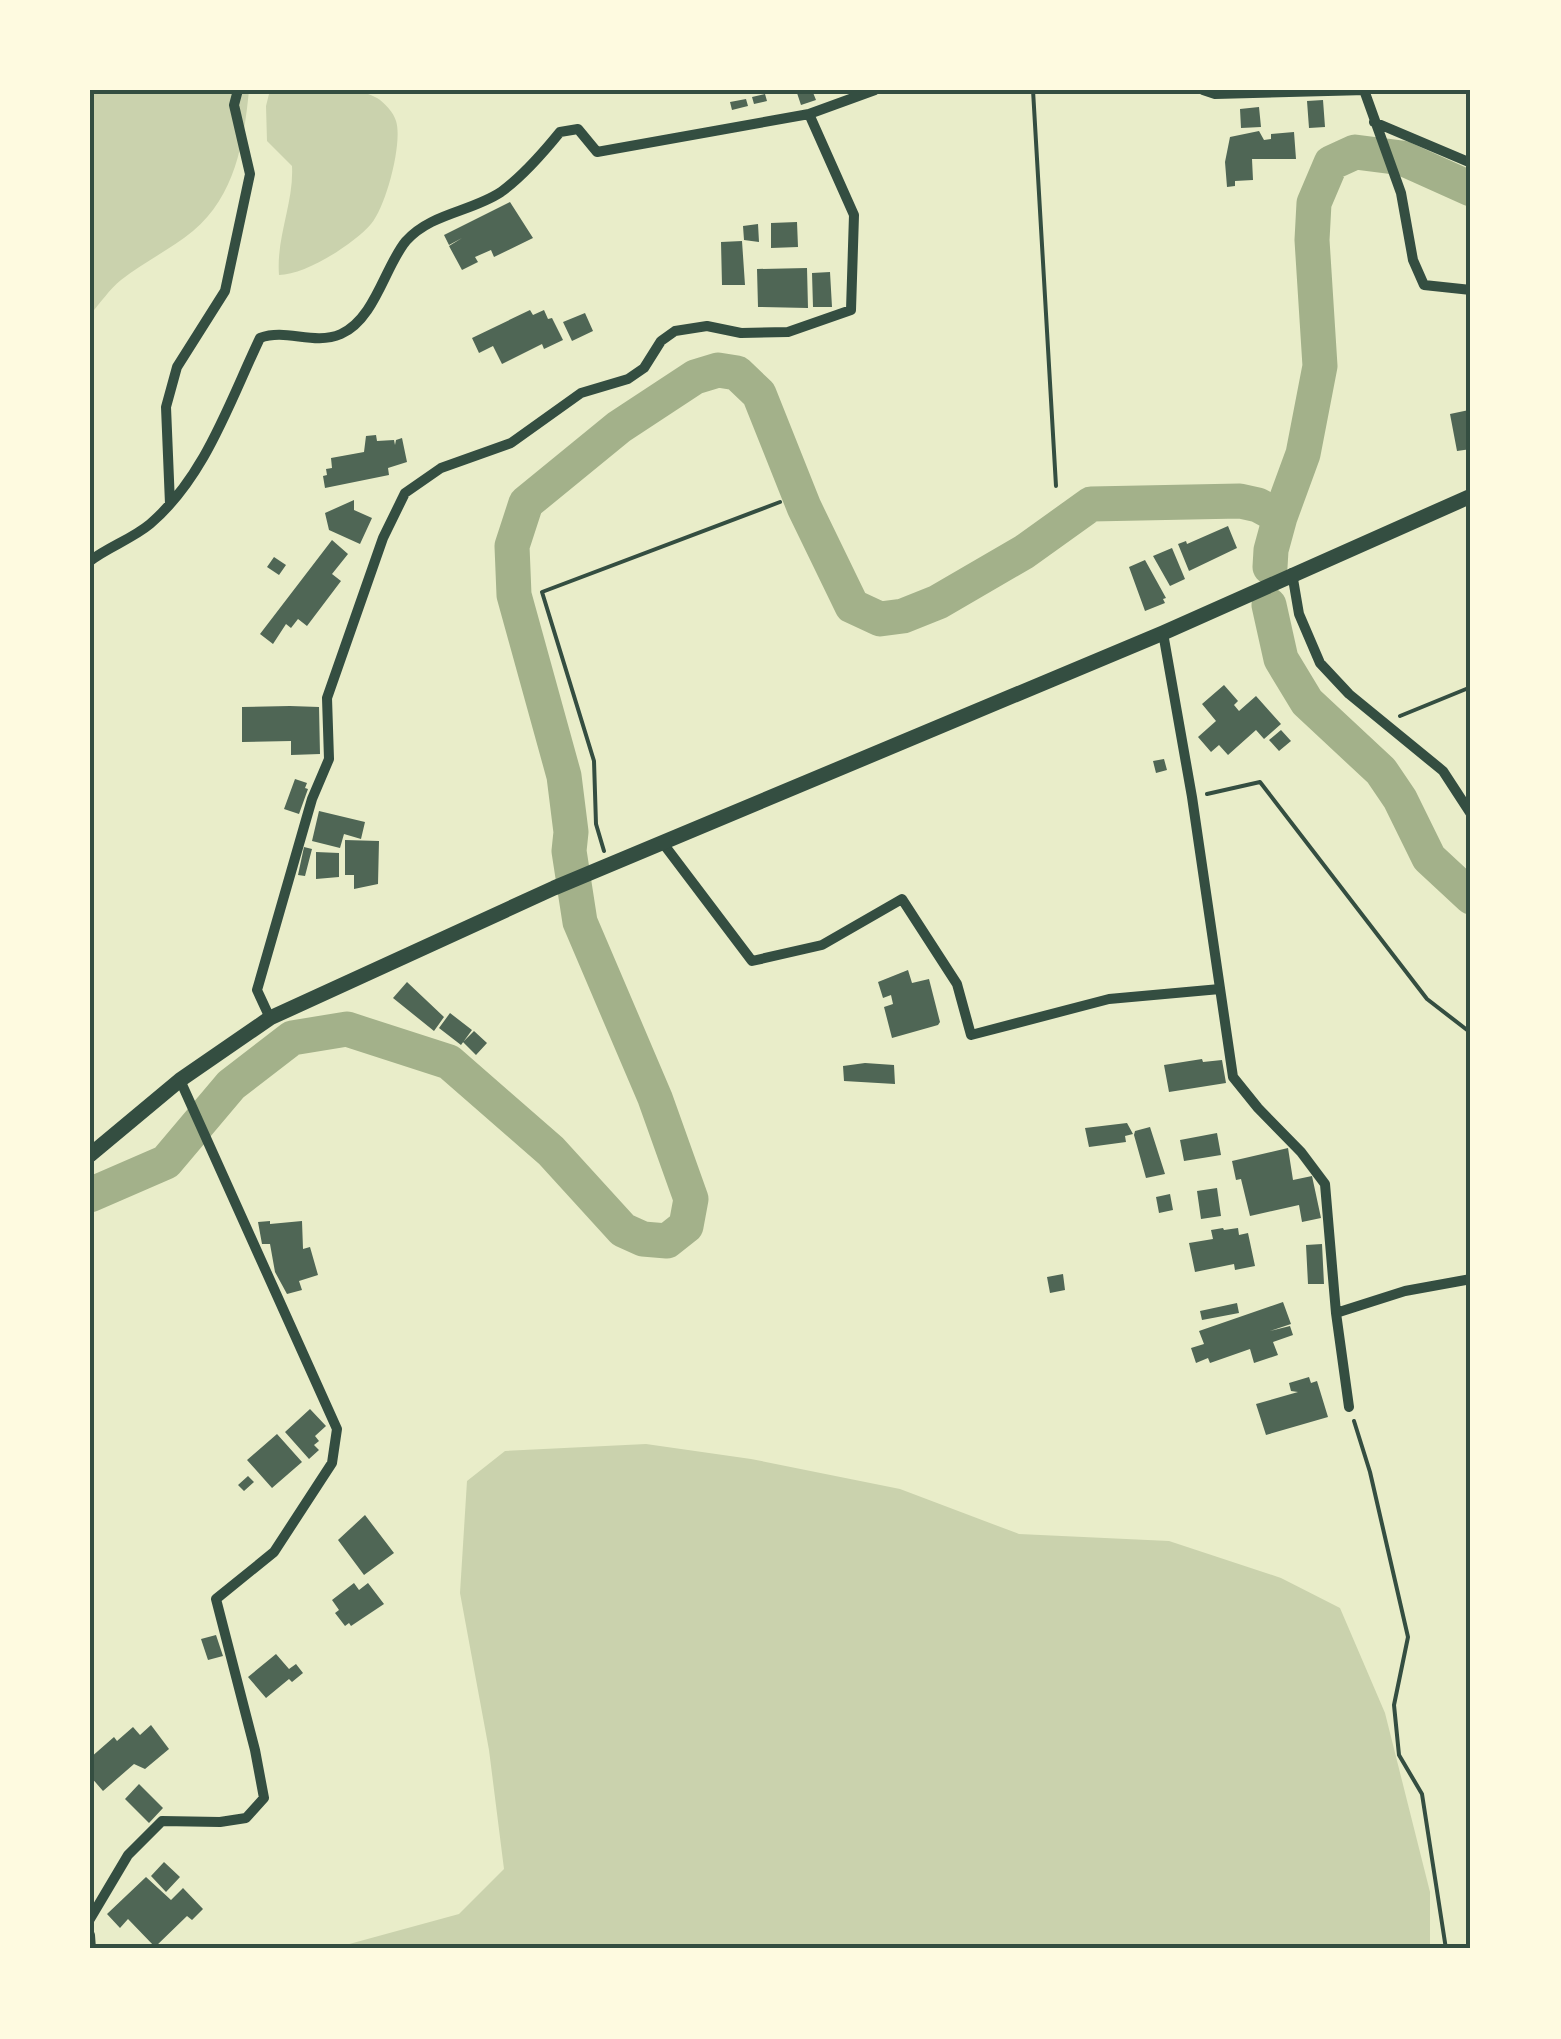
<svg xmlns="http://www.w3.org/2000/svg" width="1561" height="2039" viewBox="0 0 1561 2039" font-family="Poppins,sans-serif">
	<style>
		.green { fill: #cad2ad }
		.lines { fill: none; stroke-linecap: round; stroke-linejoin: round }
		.river { stroke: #a3b18a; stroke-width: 35 }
		.building { fill: #4f6655 }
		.path { stroke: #344e41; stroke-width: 4 }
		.minor { stroke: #344e41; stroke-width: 10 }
		.secondary { stroke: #344e41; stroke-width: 15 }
		.neatline { fill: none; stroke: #344e41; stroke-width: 4 }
	</style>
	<rect width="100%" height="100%" fill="#e9edc9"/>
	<!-- green -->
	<path class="green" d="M90,90H249C244,142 235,196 193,231C171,249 144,262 121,280C110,289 100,303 90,315Z
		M270,90C302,90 348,82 377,98C384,102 394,113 396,121C403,142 386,207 371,224C354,244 305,275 279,275C276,237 294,203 292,166L267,141L266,106Z
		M646,1444L751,1459L900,1489L1019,1534L1169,1541L1281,1578L1340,1608L1385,1713L1430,1892V1949H331L459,1914L504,1869L489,1750L460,1593L467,1481L505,1451Z"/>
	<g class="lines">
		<!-- river -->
		<path class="river" d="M1270,567L1271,550L1280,517
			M1269,605L1281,659L1307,702L1381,771L1400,799L1429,858L1471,897
			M90,1195L166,1162L231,1085L292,1038L347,1029L449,1062L551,1151L623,1230L643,1239L667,1241L686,1226L691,1199L655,1098L580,922L569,851L571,832L564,776L514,595L512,546L526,503L619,427L695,377L718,370L737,373L759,394L804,507L852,606L880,619L903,616L938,602L1024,552L1091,504L1240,501L1258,505L1280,517L1303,454L1320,366L1312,240L1314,203L1331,163L1355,152L1402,158L1471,189"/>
	</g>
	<!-- building -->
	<path class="building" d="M796,90H812L816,100L801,105Z
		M765,94L767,101L754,104L752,97Z
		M746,99L748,106L732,110L730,102Z
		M1323,100L1325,127L1309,128L1307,101Z
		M1259,107L1261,127L1241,128L1240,109Z
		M1259,131L1264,140L1271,139V134L1294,132L1296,159H1252L1253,180L1235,181V186L1227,187L1225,162L1230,137Z
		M510,202L533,238L494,257L491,250L475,257L478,262L462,270L449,246L462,238L449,245L444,235Z
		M797,222L798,247L771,248V223Z
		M758,224L759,242L744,240L743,226Z
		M742,241L745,285H722L721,242Z
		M807,268L808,308L758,307L757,269Z
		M830,272L832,307H813L812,273Z
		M530,310L533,315L544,310L548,319L552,318L563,340L544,349L542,344L502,364L493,346L479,353L472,338Z
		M585,313L593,331L572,341L563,322Z
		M1469,410L1471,449L1457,451L1450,414Z
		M376,435L377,441L394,440L395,445L396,440L402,438L407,462L388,468L389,475L325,488L323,476L327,475L326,469L332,468L331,458L364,452L366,436Z
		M354,500V510L372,518L360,544L329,530L325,513Z
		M1228,526L1237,548L1189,571L1178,544L1186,541L1187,544Z
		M332,540L348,554L332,574L341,581L307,626L298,619L291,628L286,624L273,644L260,634Z
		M1172,548L1185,579L1170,586L1153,556Z
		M274,557L286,565L279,575L267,567Z
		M1145,560L1166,598L1163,599L1165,603L1145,611L1129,567Z
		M1224,685L1238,701L1234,705L1239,711L1256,696L1281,724L1264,739L1256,730L1228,755L1219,745L1211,752L1198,737L1216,721L1202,704Z
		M290,706L319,707L320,754L291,755V741L242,742V707Z
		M1281,730L1291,741L1279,751L1269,740Z
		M1164,759L1167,770L1156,773L1153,761Z
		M295,779L307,783L305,788L308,789L299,814L284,809Z
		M319,811L365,822L361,839L344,834L340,848L312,841Z
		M345,840L379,841L378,884L354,889V875H345Z
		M304,847L312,849L305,876L298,875Z
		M316,852L339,853V877L316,879Z
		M908,970L912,983L929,979L940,1022L938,1025L892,1038L884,1007L893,1004L891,995L883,998L878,982Z
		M407,982L444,1017L434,1031L393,998Z
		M450,1013L472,1030L461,1045L439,1028Z
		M474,1031L487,1043L476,1055L463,1042Z
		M1202,1059L1203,1062L1222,1060L1226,1083L1169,1092L1164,1065Z
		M865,1063L894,1065L895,1084L844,1081L843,1066Z
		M1127,1123L1133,1134L1125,1136L1126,1142L1089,1147L1085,1128Z
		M1150,1127L1165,1174L1146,1178L1134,1135L1135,1131Z
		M1217,1133L1221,1155L1184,1161L1180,1140Z
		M1288,1148L1293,1180L1312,1176L1321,1218L1302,1222L1299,1205L1250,1216L1241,1179L1236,1180L1232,1161Z
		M1217,1188L1221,1216L1201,1219L1197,1191Z
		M1170,1194L1173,1210L1159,1213L1156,1197Z
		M270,1221V1224L302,1221L303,1249L310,1247L318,1275L299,1281L302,1290L287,1294L275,1272L270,1244H262L258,1222Z
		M1223,1228L1224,1230L1238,1228L1239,1235L1248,1233L1255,1266L1235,1270L1234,1264L1195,1272L1189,1243L1213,1239L1211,1230Z
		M1322,1244L1324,1284H1308L1306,1245Z
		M1063,1274L1065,1290L1050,1293L1047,1277Z
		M1283,1302L1291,1324L1270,1331L1290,1326L1293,1335L1273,1342L1278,1355L1254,1363L1250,1349L1210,1363L1208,1358L1196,1363L1191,1348L1204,1344L1199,1331Z
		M1237,1303L1239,1313L1202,1320L1200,1311Z
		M1309,1377L1311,1383L1317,1381L1328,1417L1266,1435L1256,1404L1298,1392L1291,1391L1289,1383Z
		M310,1409L326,1426L315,1436L319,1441L314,1445L319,1450L309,1459L285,1432Z
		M277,1434L302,1462L272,1488L247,1460Z
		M248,1476L254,1482L244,1491L238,1485Z
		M365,1515L394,1553L364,1575L338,1540Z
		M354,1583L359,1590L368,1583L384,1604L351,1626L349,1623L345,1626L335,1613L339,1610L332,1600Z
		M216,1635L223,1656L208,1660L201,1639Z
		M276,1654L289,1669L296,1664L303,1673L292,1682L289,1679L266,1698L248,1677Z
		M151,1725L169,1749L145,1769L134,1764L103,1791L90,1776V1758L114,1737L117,1741L133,1727L140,1735Z
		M139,1784L163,1808L149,1823L125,1799Z
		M164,1862L180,1877L166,1892L151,1876Z
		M146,1877L171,1900L183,1888L203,1909L192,1920L187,1916L155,1947L128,1919L120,1928L107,1914Z"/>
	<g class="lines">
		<!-- path -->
		<path class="path" d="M1033,90L1056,486
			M1400,716L1471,687
			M1207,794L1260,782L1427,999L1471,1033
			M604,851L596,824L594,761L542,592L780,502
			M1354,1421L1370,1472L1408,1637L1394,1705L1399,1755L1422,1794L1446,1949"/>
		<!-- minor -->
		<path class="minor" d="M1203,90L1215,94L1366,90
			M1364,90L1401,193L1413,260L1424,285L1471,290
			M809,114L875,90
			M1374,122L1471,163
			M170,504L166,407L177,367L225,291L250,174L234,105L238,90
			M90,561C108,547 132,539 150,524C205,477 229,403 260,338C287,328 313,346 341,334C375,319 385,266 406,241C431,213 471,212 501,192C523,176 543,153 560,132L578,129L597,152L809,114L854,215L851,310L788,332L741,333L707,326L675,331L661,341L644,368L628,379L581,393L511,443L441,468L405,493L383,538L327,698L329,759L312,799L257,990L270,1018
			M1292,573L1299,614L1320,663L1349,694L1443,771L1471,814
			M1163,633L1192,797L1233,1077L1258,1108L1301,1152L1325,1184L1336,1313L1349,1407
			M662,842L752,961L822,945L902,899L957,984L971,1035L1109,999L1220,989
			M1336,1313L1405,1291L1471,1279
			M90,1919L128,1855L162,1821L220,1822L246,1818L264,1798L255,1750L216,1599L274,1552L332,1463L337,1429L180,1080
			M90,1935L91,1949"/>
		<!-- secondary -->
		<path class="secondary" d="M90,1155L180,1080L270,1018L554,888L1163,633L1471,496"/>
	</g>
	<!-- border -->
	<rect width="1561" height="2039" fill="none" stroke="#fefae0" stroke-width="185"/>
	<rect x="92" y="92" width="1376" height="1854" class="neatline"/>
</svg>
